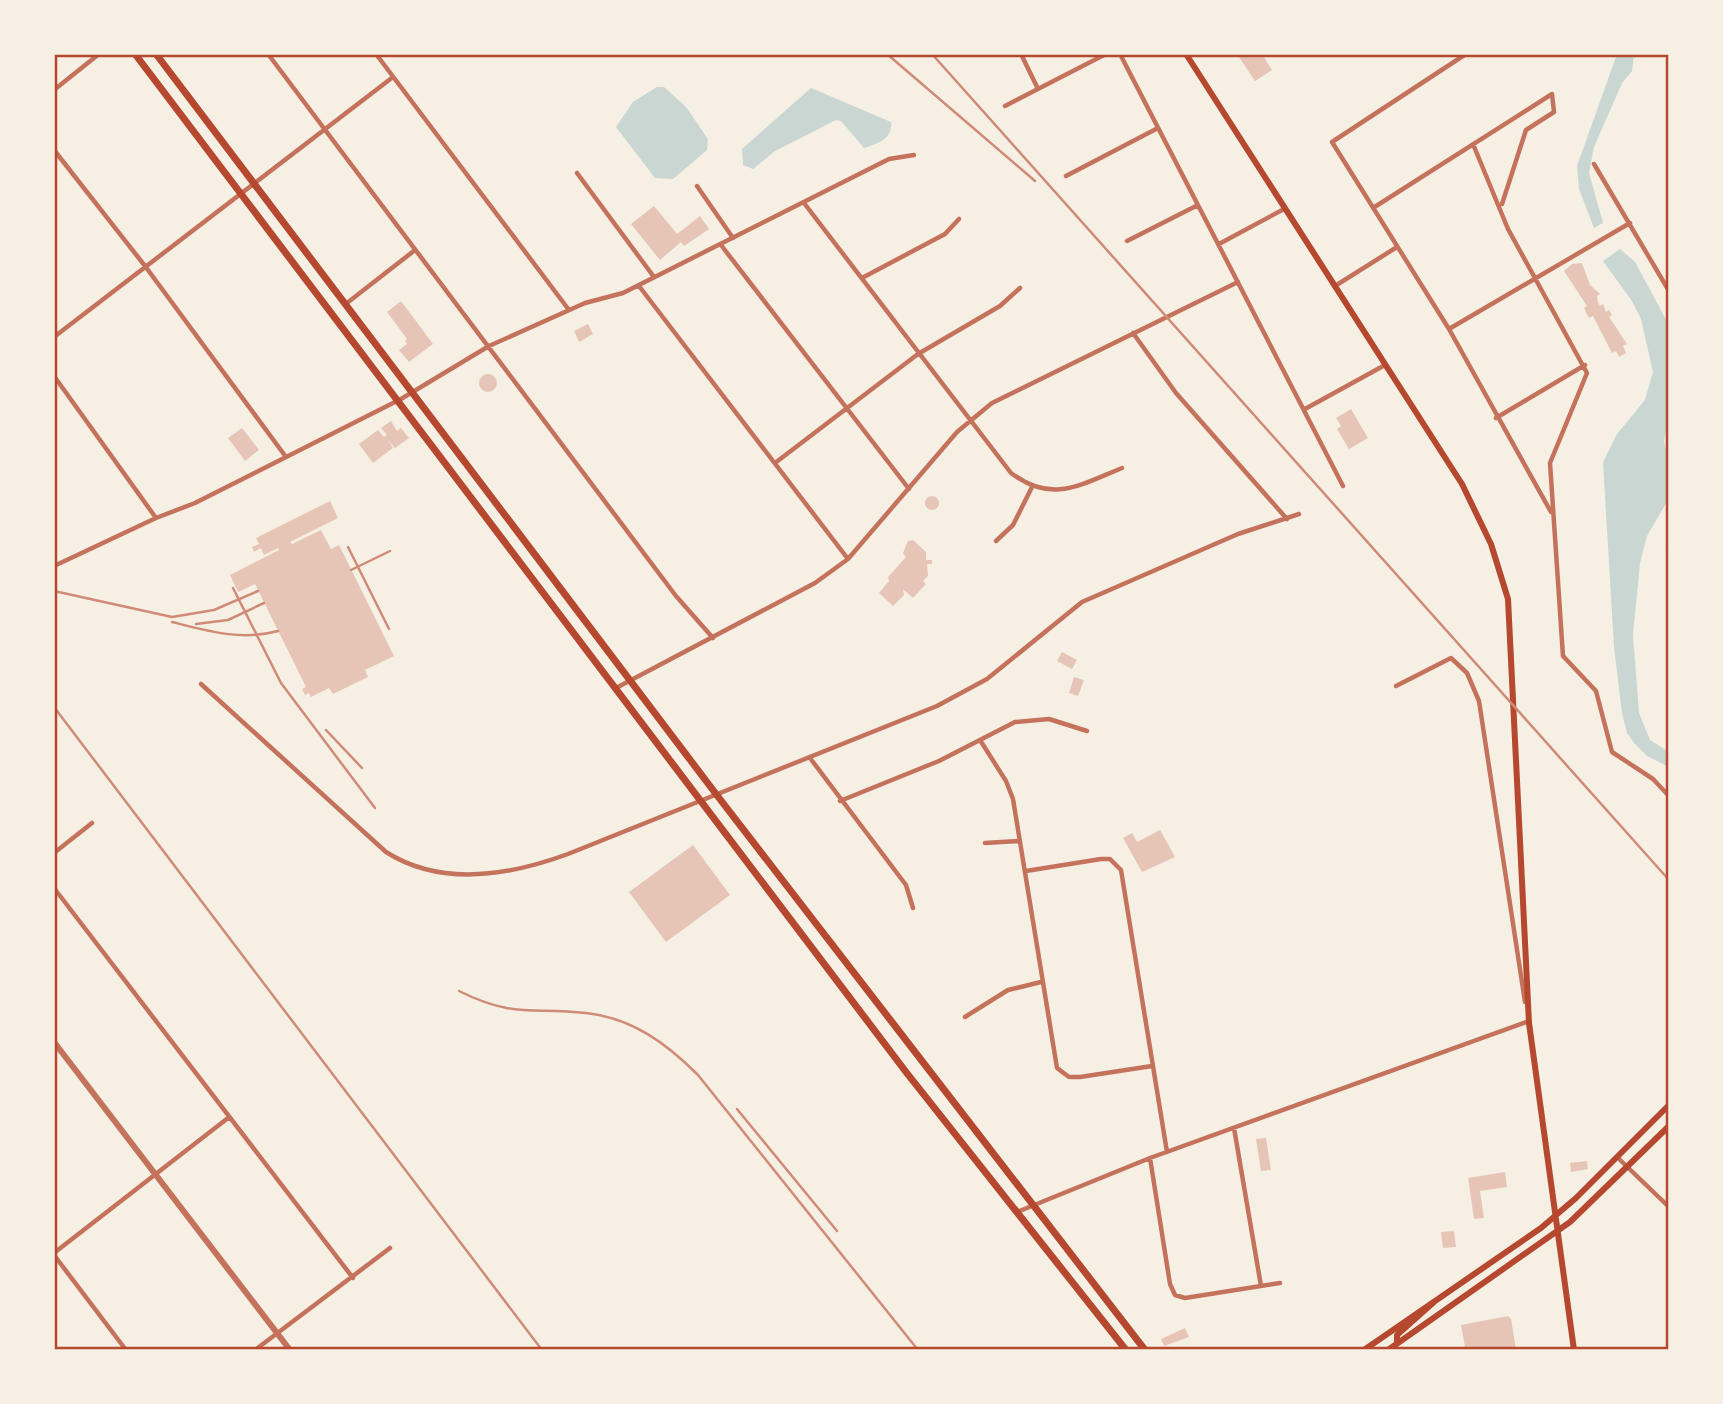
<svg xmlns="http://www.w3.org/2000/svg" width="1723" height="1404" viewBox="0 0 1723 1404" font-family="Arial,sans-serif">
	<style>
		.water { fill: #c9d6d2 }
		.building { fill: #e6c5b7 }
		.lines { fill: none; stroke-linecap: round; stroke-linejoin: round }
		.minor { stroke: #c5725c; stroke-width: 4.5 }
		.tertiary { stroke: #c5725c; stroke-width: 6 }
		.secondary { stroke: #b5482f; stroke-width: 6 }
		.primary { stroke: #b5482f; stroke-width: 7 }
		.rail { stroke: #cf8b77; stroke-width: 2.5 }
		.neatline { fill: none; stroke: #b5482f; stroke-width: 2.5 }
	</style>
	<rect width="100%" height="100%" fill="#f6efe4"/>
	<!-- water -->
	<path class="water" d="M1617,54H1634L1632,71L1622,83L1594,147L1589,173L1603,223L1594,228L1579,189L1577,166Z
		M657,87H664L686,107L708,139L707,150L673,179L655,178L616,127L633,102Z
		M811,88L891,122C893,139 877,144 864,148L841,121L836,120L775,151L753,169L743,165L742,149Z
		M1620,249L1635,262L1669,325V418L1664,441L1669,462V498L1647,536L1640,563L1633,635L1639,713L1650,740L1669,752V767L1647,756L1634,743L1627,733L1622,713L1614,647L1603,462L1617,434L1645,400L1653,372L1641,319L1632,301L1603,261Z"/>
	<!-- building -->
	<path class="building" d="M1237,54H1262L1272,70L1255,81Z
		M654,206L677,234L700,216L709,229L684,246L681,242L660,260L631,224Z
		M1582,263L1590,285L1600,294L1597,296L1598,302L1600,306L1603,304L1606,312L1609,310L1612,315L1609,317L1627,344L1623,346L1626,353L1619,357L1616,351L1612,353L1593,316L1589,318L1584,308L1587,306L1564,271L1572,264Z
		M401,301L433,344L409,362L399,350L407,344L405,341L407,339L387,312Z
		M588,324L593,334L579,342L574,331Z
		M479 383a9 9 0 1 1 18 0a9 9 0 1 1-18 0Z
		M1351,409L1368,438L1349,449L1337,429L1341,426L1336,418Z
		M391,421L397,431L401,428L409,438L395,448L388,440L393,448L373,463L359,444L378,430L384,437L387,435L381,428Z
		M242,428L259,450L245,461L228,438Z
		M925 503a7 7 0 1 1 14 0a7 7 0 1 1-14 0Z
		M330,501L338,518L290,542L292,544L321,530L331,549L339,545L394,656L365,670L368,677L333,694L329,688L311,697L309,693L305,695L302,689L306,687L255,584L238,592L230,575L279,550L278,548L264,555L261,548L254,552L252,547L259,544L256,538Z
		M913,540L926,552V560H932V564H927L928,576L923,581L926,584L913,598L903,589L904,595L893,606L879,593L889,581L888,577L906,557L903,553L908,541Z
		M1062,652L1077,660L1072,669L1057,661Z
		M1074,677L1084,680L1078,696L1069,693Z
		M1160,830L1175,857L1142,872L1123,838L1132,833L1137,842Z
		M693,845L730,895L666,942L629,892Z
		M1266,1138L1271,1170L1261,1171L1256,1139Z
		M1587,1161L1588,1169L1571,1172L1570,1163Z
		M1505,1172L1507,1187L1480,1191L1484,1218L1474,1219L1468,1178Z
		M1454,1231L1456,1247L1443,1248L1441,1232Z
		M1508,1316L1511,1319L1516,1349L1458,1350L1465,1347L1461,1325Z
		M1185,1328L1189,1337L1164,1346L1161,1339Z"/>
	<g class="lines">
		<!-- minor -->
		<path class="minor" d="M268,54L676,596L713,638
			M376,54L569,310
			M1021,54L1038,89
			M1120,54L1343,486
			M1466,54L1332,142L1449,329L1551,512
			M54,90L99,54
			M1005,106L1106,54
			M1473,144L1508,229L1587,373L1550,463L1563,656L1596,691L1612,752L1653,779L1669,796
			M54,150L145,266L286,457
			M1594,164L1669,291
			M577,173L654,277
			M1066,176L1158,128
			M697,186L733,238
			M804,203L1011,473C1052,504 1080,485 1122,468
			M1373,208L1552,94L1554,112L1526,130L1502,204
			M1127,241L1198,205
			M1219,244L1284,209
			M721,245L909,489
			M862,278L945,234L959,219
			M639,286L848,559
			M1335,286L1397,247
			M347,303L415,250
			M1449,329L1630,223
			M1133,333L1176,393L1287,519
			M54,337L393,77
			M54,376L156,518
			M1305,409L1385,365
			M1496,418L1585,365
			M775,463L918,354L1000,306L1020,288
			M996,541L1013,525L1032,487
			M1668,548H1669
			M54,566L156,518L195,503L401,399L489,346L585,303L623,293L889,159L914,155
			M201,684L386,852C441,887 511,875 568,854L937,706L987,679L1082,602L1238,534L1299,514
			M1396,686L1451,658L1467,673L1479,701L1525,1002
			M616,688L815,583L848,559L957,432L992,403L1238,282
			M980,740L1006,781L1013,799L1057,1068L1069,1077H1080L1152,1066
			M810,758L906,885L913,908
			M840,801L939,761L1015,722L1049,719L1087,731
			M985,843L1020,841
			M54,853L92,823
			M1026,871L1101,859H1110L1121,870L1167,1152
			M54,888L353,1278
			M965,1017L1008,990L1041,982
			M1234,1128L1261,1286
			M1617,1157L1669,1207
			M1150,1158L1170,1284L1175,1295L1185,1298L1280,1283
			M1017,1212L1150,1158L1529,1021
			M54,1253L228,1118
			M54,1255L126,1350
			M255,1350L390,1248"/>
		<!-- tertiary -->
		<path class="tertiary" d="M54,1042L290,1350"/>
		<!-- secondary -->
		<path class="secondary" d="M1186,54L1462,484L1491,544L1508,599L1529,1023L1574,1350
			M1397,1343V1335L1434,1302
			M1364,1350L1541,1228L1576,1198L1669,1105
			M1388,1350L1570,1222L1669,1126"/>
		<!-- primary -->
		<path class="primary" d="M135,54L906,1072L1126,1350
			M156,54L716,794L1145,1350"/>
		<!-- rail -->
		<path class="rail" d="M887,54L1035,181
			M932,54L1669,880
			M348,547L389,629
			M351,570L390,551
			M233,588L281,683L375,808
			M54,591L172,617L214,610L258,591
			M172,622C208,631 241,641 278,631
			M196,624L228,620L264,603
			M54,707L542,1350
			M326,730L362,768
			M459,991C513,1018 531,1007 586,1013C632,1018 666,1043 698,1075L918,1350
			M737,1109L837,1231"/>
	</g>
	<!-- border -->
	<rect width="1723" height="1404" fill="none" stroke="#f6efe4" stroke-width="112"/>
	<rect x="56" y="56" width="1611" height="1292" class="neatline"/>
</svg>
